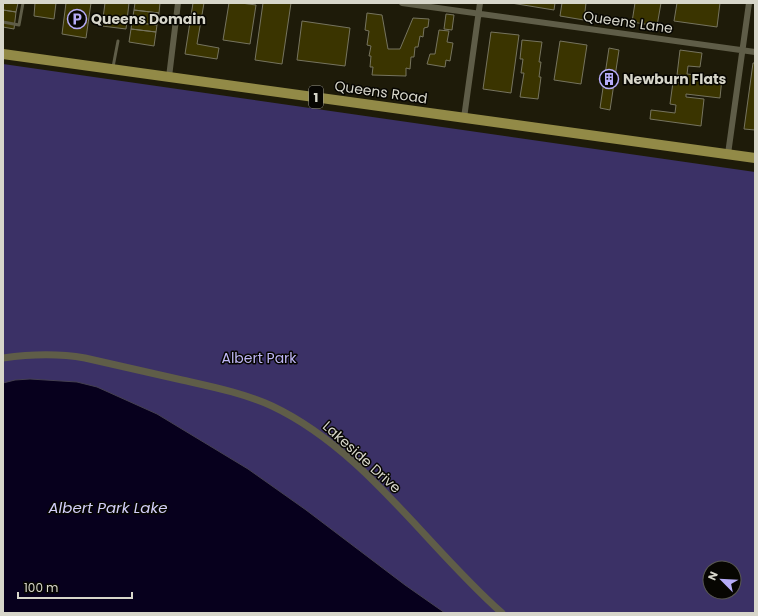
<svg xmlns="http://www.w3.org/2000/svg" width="758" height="616" viewBox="0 0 758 616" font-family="Poppins,sans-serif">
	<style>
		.green { fill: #3b3166; fill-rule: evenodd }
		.water { fill: #07001d; stroke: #454051 }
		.building { fill: #3a3400; stroke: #76745f }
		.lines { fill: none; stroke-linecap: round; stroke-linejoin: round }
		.service { stroke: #5f5d48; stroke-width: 3 }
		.minor { stroke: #5f5d48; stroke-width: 6 }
		.tertiary { stroke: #5f5d48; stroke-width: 7 }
		.trunk { stroke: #928a47; stroke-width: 10 }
		.labels { text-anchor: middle; stroke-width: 3; stroke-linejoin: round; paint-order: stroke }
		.shield { fill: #070602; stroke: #99988e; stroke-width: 1 }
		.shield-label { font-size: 13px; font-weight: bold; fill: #d7d6ca }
		.poi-label { font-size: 14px; font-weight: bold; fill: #d7d6ca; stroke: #070602; text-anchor: start }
		.street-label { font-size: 14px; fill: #d7d6ca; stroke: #070602 }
		.park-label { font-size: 14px; fill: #bfb7f5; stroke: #070602 }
		.water-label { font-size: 15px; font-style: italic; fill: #d3cff9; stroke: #070602 }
	</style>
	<rect width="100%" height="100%" fill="#1e1b09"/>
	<!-- green -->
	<path class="green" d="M3,64L755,172V613H3ZM710,568H734V592H710Z"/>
	<!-- water -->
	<path class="water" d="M30,379L77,382L97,387L157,414L248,469L306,510L405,585L445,613H3V383L15,380Z"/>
	<!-- building -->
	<path class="building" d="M3,3H18L16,12L3,10Z
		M35,3H56L54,19L34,16Z
		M66,3H91L86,38L62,34Z
		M105,3H129L126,29L102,26Z
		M135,3H160L159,13L134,10Z
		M193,3H204L197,44L219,48L217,59L185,54Z
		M229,3H241L256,5L250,44L223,40Z
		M263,3H291L282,64L255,60Z
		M511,3H555L554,10Z
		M562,3H586L584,20L560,16Z
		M635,3H661L657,26L632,22Z
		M677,3H720L717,27L674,21Z
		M3,10L16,12L14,29L3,27Z
		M134,10L159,13L157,25L132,22Z
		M367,13L382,15L388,49H400L413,18L429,19L428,27L424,28L423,37L420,36L418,47H415L414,57H411L410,69L406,68V76L372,75L373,67H370L371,56H369L371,46L367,45L369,31L365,30Z
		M446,14L454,15L452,30L444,29Z
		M302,21L350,28L345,66L297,60Z
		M132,22L157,25L156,32L131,29Z
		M131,29L156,32L154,46L129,42Z
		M439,30L449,31L447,42L453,43L450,61L446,60L445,67L427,64L430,54H435Z
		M491,32L519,35L511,93L483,89Z
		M522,40L542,42L539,62H541L539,77H541L538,99L520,97L524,73H521L523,59H520Z
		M560,41L587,45L581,84L554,80Z
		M609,48L619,50L610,110L600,108Z
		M680,50L702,53L700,67L688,66L687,74L722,78L720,98L686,94V97L704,99L701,126L650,119L651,110L675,113L676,105L670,104L673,82L680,83L681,75H677Z
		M753,63H755V130L744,129Z"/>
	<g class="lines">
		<!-- service -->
		<path class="service" d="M3,22L19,25L23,3
			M113,67L118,41"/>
		<!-- minor -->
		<path class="minor" d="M402,3L755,52
			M169,77L178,3
			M464,118L480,3
			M728,154L749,3"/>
		<!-- tertiary -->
		<path class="tertiary" d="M3,358C31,354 57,353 85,358C117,365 150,373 182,380C213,387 243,393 272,406C365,450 426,546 502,613"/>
		<!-- trunk -->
		<path class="trunk" d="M3,54L755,158"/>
	</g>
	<!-- icons -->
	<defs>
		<symbol id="parking-ring" viewBox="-11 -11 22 22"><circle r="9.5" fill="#070602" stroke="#b6acf8" stroke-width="1.5"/><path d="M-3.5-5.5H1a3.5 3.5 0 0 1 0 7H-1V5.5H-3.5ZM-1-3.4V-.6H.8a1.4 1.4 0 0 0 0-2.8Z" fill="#b6acf8"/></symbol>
		<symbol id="building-ring" viewBox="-11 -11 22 22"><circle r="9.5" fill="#070602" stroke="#b6acf8" stroke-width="1.5"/><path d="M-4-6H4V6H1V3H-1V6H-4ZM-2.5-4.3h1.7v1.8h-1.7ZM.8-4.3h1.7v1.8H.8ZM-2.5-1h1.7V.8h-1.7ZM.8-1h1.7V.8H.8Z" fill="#b6acf8"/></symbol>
	</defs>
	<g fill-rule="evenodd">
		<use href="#parking-ring" x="66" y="8" width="22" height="22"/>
		<use href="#building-ring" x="598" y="68" width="22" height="22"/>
	</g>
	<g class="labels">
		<!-- shield labels -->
		<rect class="shield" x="309" y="86" width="14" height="22" rx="3"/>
		<g class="shield-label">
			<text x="316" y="102">1</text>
		</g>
		<!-- poi labels -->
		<g class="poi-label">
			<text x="91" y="24">Queens Domain</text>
			<text x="623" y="84">Newburn Flats</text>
		</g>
		<!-- street labels -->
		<g class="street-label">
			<text transform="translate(628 22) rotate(8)" y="5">Queens Lane</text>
			<text transform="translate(381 92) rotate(8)" y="5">Queens Road</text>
			<text transform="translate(362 457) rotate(42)" y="5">Lakeside Drive</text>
		</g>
		<!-- park labels -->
		<g class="park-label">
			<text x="259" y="363">Albert Park</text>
		</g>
		<!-- water labels -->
		<g class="water-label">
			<text x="108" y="513">Albert Park Lake</text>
		</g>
	</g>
	<!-- border -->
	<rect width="758" height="616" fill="none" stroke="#d7d6ca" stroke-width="8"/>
	<!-- north arrow -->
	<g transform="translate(722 580) rotate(294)"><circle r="19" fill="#070602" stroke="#5a5952"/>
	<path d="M0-3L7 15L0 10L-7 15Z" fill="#b6acf8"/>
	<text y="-6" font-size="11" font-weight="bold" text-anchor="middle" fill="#d7d6ca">N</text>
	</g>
	<!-- scale -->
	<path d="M18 592v6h114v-6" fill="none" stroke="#d7d6ca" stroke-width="2"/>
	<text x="24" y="592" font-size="12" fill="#d7d6ca" stroke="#070602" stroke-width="3" paint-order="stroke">100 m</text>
</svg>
